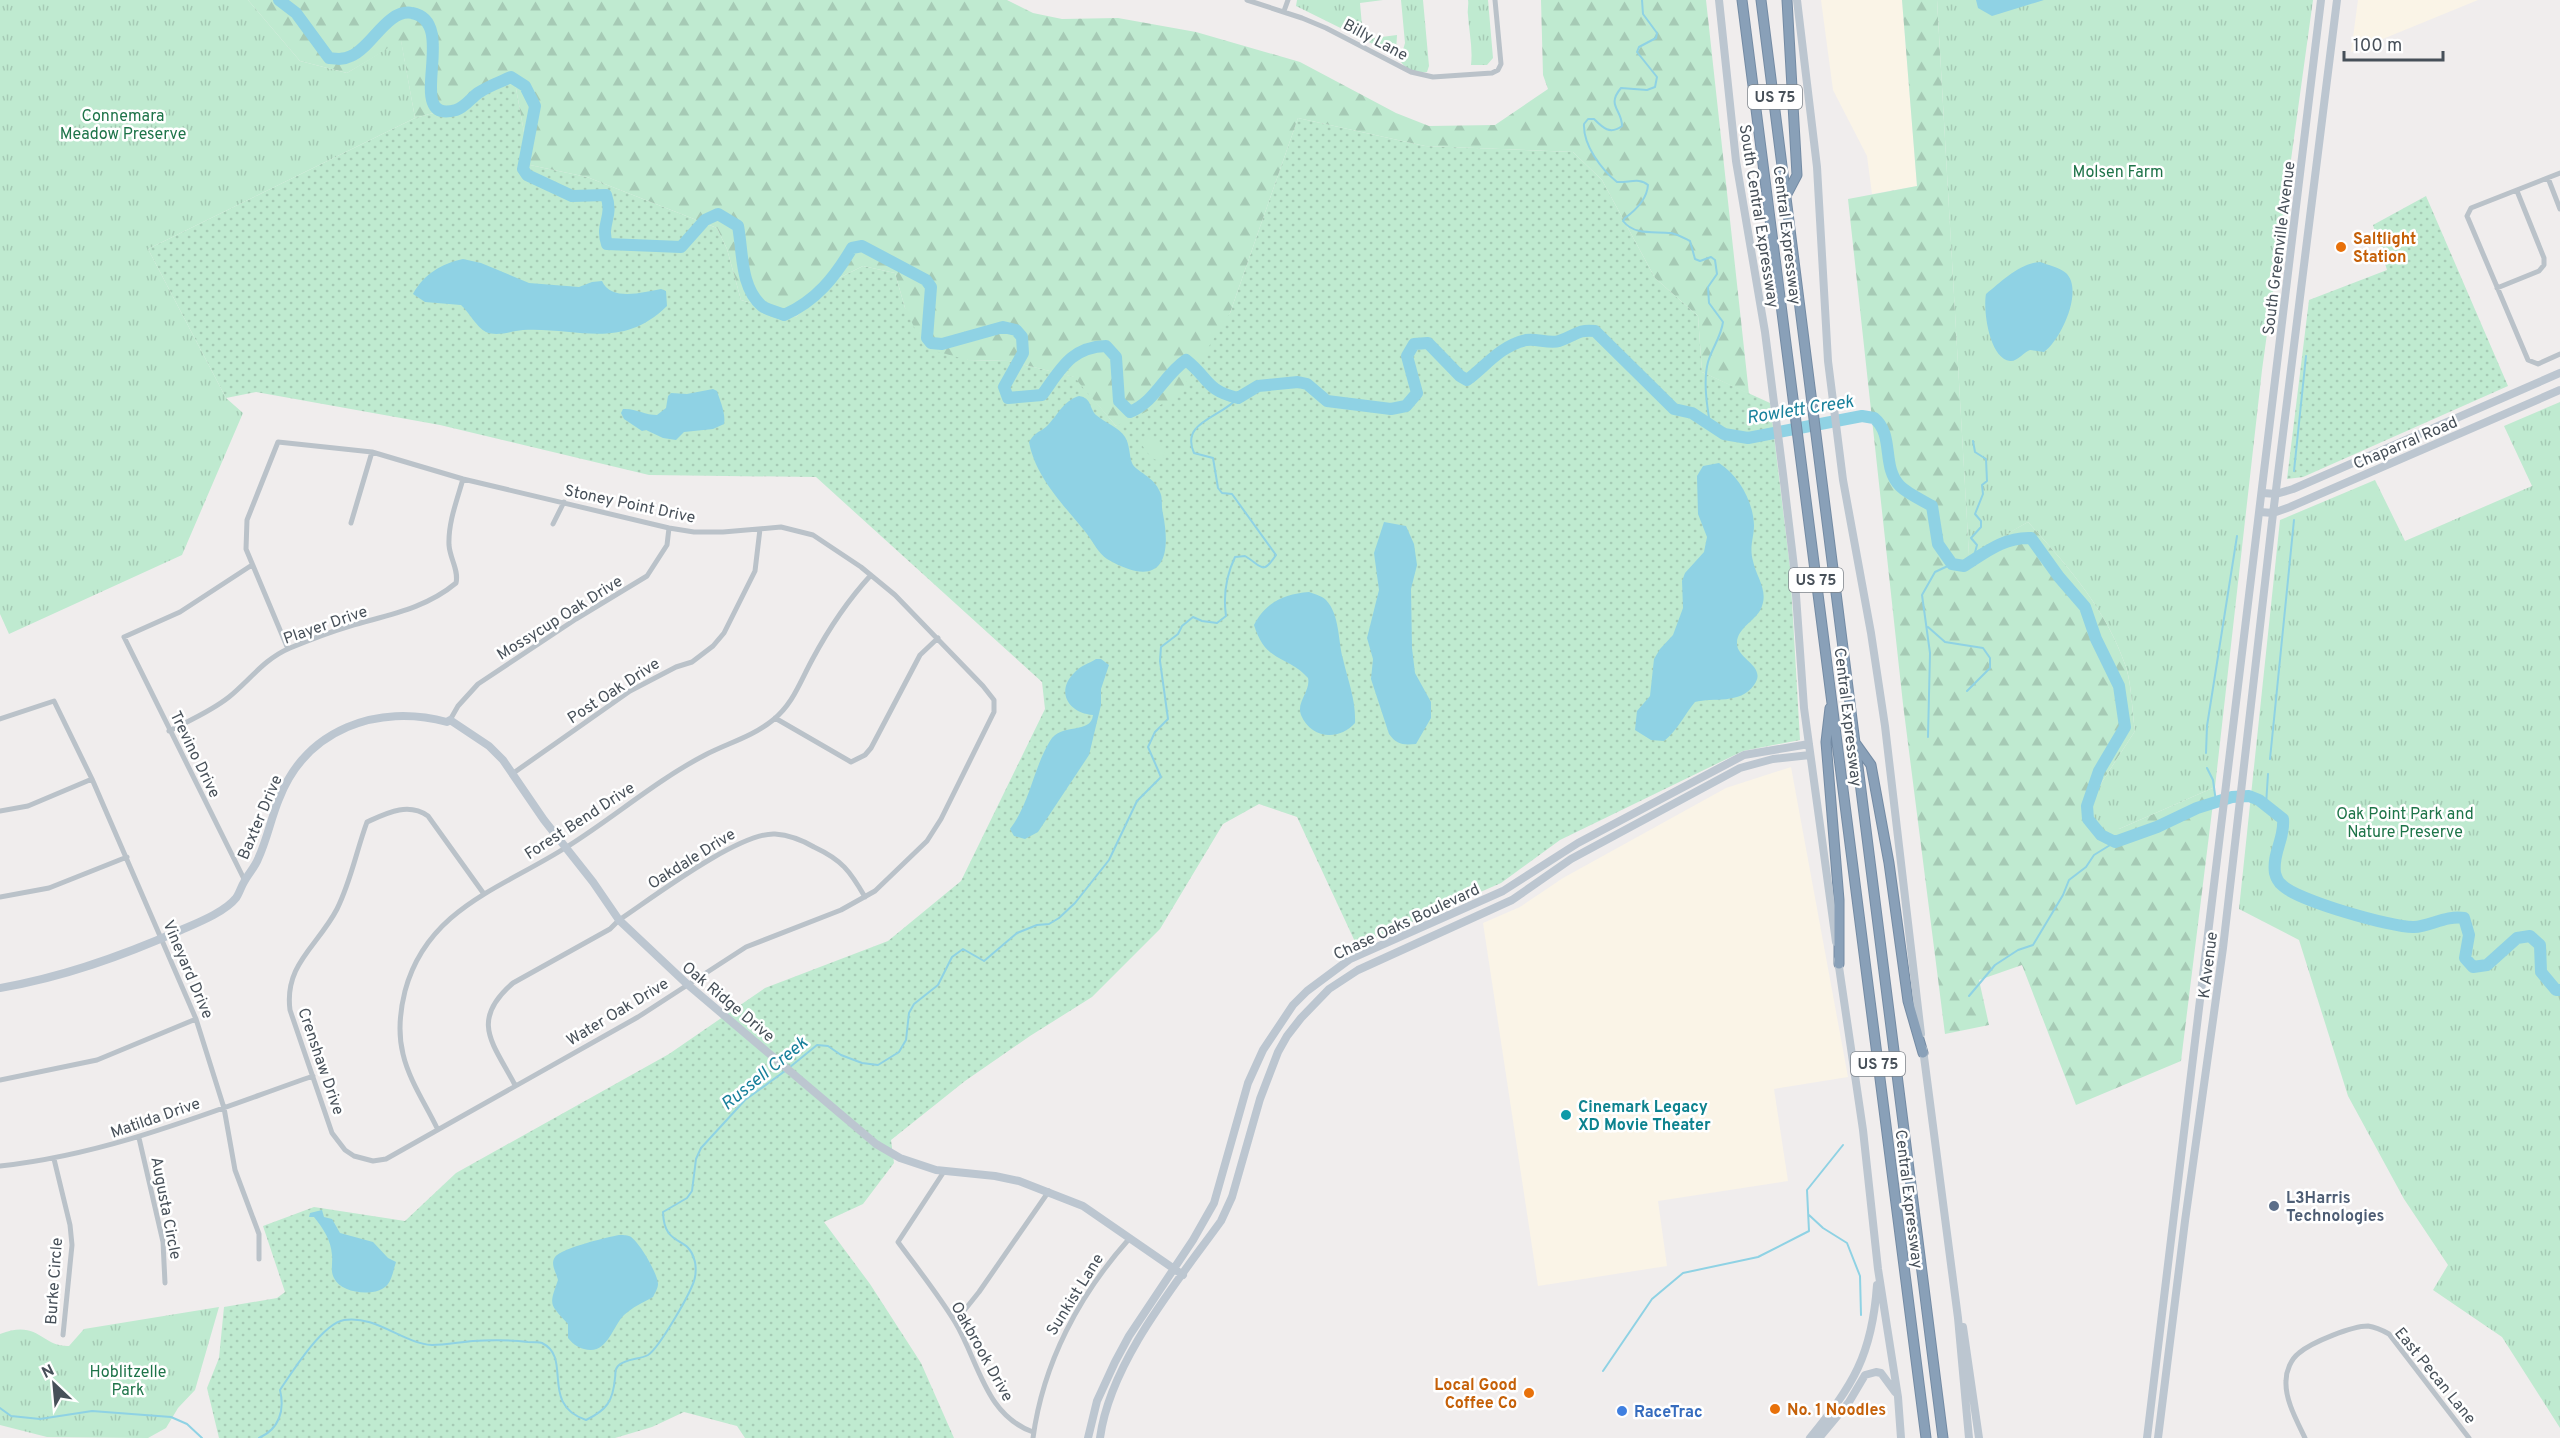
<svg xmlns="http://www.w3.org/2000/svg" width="2560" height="1438" viewBox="0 0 2560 1438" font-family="Overpass,sans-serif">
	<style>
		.commercial { fill: #faf4e7 }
		.grass { fill: url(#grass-dots) }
		.forest { fill: url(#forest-firs) }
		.park { fill: url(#park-tufts) }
		.pitch { fill: #bfead0 }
		.water { fill: #8fd2e4 }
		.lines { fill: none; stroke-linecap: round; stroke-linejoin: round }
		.stream { stroke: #8fd2e4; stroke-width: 2 }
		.river { stroke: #8fd2e4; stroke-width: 12 }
		.highway-casing { stroke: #748ba4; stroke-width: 11 }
		.street { stroke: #bac2c9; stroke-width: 5 }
		.secondary { stroke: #bcc6d0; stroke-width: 8 }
		.highway { stroke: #89a0b8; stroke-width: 9 }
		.food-dot { fill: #e8710a; stroke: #fff; stroke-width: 2 }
		.culture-dot { fill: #0f9aa8; stroke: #fff; stroke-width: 2 }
		.service-dot { fill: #5c6f8a; stroke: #fff; stroke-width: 2 }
		.shop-dot { fill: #3f7fe0; stroke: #fff; stroke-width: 2 }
		.labels { text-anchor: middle; stroke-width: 5; stroke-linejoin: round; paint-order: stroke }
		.shield { fill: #fff; stroke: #7e848b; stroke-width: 1.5 }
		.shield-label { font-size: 15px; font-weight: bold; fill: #475059 }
		.street-label { font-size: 16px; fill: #475059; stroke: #fff }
		.park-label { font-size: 16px; fill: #1e7449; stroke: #fff }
		.food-label { font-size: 16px; font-weight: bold; fill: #c56008; stroke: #fff; text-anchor: start }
		.culture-label { font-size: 16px; font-weight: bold; fill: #0d838f; stroke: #fff; text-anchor: start }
		.service-label { font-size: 16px; font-weight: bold; fill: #4e5e75; stroke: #fff; text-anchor: start }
		.shop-label { font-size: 16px; font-weight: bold; fill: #366cbe; stroke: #fff; text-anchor: start }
		.water-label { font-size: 18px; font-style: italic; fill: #18809b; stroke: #fff }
	</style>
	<defs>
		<pattern id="grass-dots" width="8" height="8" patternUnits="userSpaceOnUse" patternTransform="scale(1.5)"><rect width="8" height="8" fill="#bfead0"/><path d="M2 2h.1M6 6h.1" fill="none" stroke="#a6cab5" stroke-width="1.8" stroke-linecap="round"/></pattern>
		<pattern id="forest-firs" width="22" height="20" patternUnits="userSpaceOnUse" patternTransform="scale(1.5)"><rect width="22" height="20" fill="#bfead0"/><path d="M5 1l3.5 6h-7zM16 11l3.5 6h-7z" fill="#a6cab5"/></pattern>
		<pattern id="park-tufts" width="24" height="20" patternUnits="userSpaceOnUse" patternTransform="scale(1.5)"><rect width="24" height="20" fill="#bfead0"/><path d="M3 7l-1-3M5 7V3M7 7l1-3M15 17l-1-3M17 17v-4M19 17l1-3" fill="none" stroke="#a6cab5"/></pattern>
	</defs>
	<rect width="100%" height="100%" fill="#f0eded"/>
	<!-- commercial -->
	<path class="commercial" d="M1821,0H1902L1917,186L1872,194L1867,156L1833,90Z
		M2358,0H2478L2351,52Z
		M1791,767L1848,1077L1774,1089L1788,1181L1658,1201L1667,1266L1538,1286L1483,923L1520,907L1563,878L1726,788Z"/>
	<!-- grass -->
	<path class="grass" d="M513,72L530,165L587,177L717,228L727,249L741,300L796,317L831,282L863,266L895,273L905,308L968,360L1009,361L1075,377L1116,426L1230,313L1298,118L1425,146L1573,152L1602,180L1655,278L1698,316L1702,372L1770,403L1790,567L1800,740L1743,751L1560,840L1501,883L1357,946L1297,817L1259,804L1223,824L1160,929L1092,997L1030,1036L965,1081L891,1140L894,1163L863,1204L824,1222L870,1284L921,1363L954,1438H745L737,1426L684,1412L652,1427L615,1438H219L207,1388L219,1358L224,1307L277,1298L285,1292L263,1226L314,1207L405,1221L456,1173L669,1054L765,988L888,941L961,881L1045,709L1042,682L816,477L649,475L440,425L256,392L226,398L148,249L415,118L466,104Z
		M2426,196L2508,386L2303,477L2287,479L2309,300L2387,270L2373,225Z"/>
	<!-- forest -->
	<path class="forest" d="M248,0H1007L1033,13L1062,19L1118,18L1196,32L1300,62L1396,113L1429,126L1495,125L1548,89L1543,75L1541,0H1706L1749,394L1702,372L1698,316L1655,278L1602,180L1573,152L1425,146L1298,118L1230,313L1177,397L1116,426L1074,377L1009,361L968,360L924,348L905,308L895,273L863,266L831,282L796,317L741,300L727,249L717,228L587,177L530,165L513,72L466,104L415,118L401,41L347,73L300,61Z
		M1902,0H1937L1969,555L2028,522C2067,565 2107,610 2126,667C2132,687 2132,711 2135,731L2100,785L2119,829L2215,787L2181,1061L2076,1105L2022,965L1979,980L1989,1025L1945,1034L1903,704L1848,199L1917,186Z"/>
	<!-- park -->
	<path class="park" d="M0,0H248L300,61L347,73L401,40L415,118L148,249L226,398L243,413L182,555L9,634L0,614Z
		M1297,0H1383L1360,3L1363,37L1366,39L1397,35L1396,52L1394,54L1387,51L1296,6Z
		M1401,0H1423L1429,66L1427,72C1417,74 1404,69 1400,60L1405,43Z
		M1468,0H1488L1493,58L1487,65H1471C1473,48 1469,32 1468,15C1467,10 1469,5 1468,0Z
		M1937,0H2313L2262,370L2215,787L2119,829L2092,818L2100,785L2135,731C2132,711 2132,686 2126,667C2107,610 2067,565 2028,522L1969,556Z
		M2560,402V1428L2502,1337L2433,1290L2448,1265L2404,1199L2348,1096L2299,940L2239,909L2280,520L2375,480L2405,541L2532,486L2504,426Z
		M219,1307L195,1390L178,1408L166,1428L148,1438L47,1437L0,1425V1334C39,1319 41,1347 69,1346L84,1329Z"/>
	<!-- pitch -->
	<path class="pitch" d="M1150,435L1158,440L1165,453L1162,460C1153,463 1147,452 1142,445L1143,438Z"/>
	<!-- water -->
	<path class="water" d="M1976,0H2044L1992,16L1978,8Z
		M463,259L481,263L529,283L579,287L592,282L602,281C611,302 644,292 661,289L666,291L667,306C621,351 578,327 523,330C512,331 497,337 486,332C476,327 470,313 461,305L425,302L413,294C424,274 441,264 463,259Z
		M2040,262C2048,265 2059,267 2066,273C2084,290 2061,340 2044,352L2030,350C2024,352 2017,362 2010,361C1989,358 1983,310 1986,294C2001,282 2020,263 2040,262Z
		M713,389L717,391C720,401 726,413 724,424L713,429L684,432L676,440L663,438L646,430L642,431L624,419L621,413L623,409C635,408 645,415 657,415L666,408L668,396L671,393L687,394Z
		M1079,396C1092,398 1089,408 1096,415C1104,422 1120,428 1125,437C1130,445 1129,455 1132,463C1136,472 1154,476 1160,492C1163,498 1161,507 1163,514C1173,565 1157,588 1107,559C1099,554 1093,542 1087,534C1065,506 1036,479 1029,442C1036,431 1039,433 1047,426C1058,415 1063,401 1079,396Z
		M1719,463C1739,476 1753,501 1754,525C1754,538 1749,547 1753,561C1756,576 1768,590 1762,606C1758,620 1737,627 1737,643C1736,659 1768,666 1754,685C1740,705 1713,697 1695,702C1684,715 1678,730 1664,741L1651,740L1635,730L1637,711L1650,696L1654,659L1660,649L1673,635L1683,608L1682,581L1685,573L1704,552L1707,537L1698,514L1697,476L1703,466Z
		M1384,522L1406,526L1414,544L1417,565L1411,589L1412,648L1415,673L1431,702V718L1416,744C1403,745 1397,745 1389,734L1371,679L1373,659L1367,638L1379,590L1374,553Z
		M1309,592C1314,594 1322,596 1326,600C1340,615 1338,641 1343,659C1348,681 1356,700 1355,723C1339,741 1311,739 1301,715C1296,702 1311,691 1308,678C1286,654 1266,664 1254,625C1266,602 1284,594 1309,592Z
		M1096,659H1101L1109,665L1101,689V705L1089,755L1038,832L1025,839L1014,836L1010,829C1030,803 1033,769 1050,741C1061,722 1091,735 1093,715C1068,713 1055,691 1075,672C1080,666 1090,663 1096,659Z
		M322,1210L324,1217L332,1219L340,1233L373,1242L388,1258L396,1262C394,1268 392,1279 388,1284C378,1298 341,1294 334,1278C330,1271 333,1263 332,1255C331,1240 323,1228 314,1217H309L310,1213Z
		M619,1235C622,1235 627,1235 629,1236C638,1239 658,1274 658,1284C658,1288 655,1293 653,1297C642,1303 633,1307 624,1315C612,1327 607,1356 584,1349C577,1347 572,1343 568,1338V1324C549,1303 549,1306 558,1280C556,1272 550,1264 555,1257C562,1248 608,1237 619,1235Z"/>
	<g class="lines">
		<!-- stream -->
		<path class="stream" d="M1642,0L1643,14L1657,33L1656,38L1639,47L1637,52L1657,77L1655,87L1647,90L1621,88C1606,106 1622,109 1622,126C1610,135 1603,128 1594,119H1588L1584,124C1583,145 1601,169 1617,182C1628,183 1640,177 1648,185C1647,199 1636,210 1625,218L1623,221C1635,236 1654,231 1671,233C1677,234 1684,238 1690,241L1695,259L1700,261L1711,257L1715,260L1717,274L1708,287L1709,303L1723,322C1721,337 1712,348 1708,362C1703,381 1707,406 1710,424
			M1973,441L1975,452L1986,459L1987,481L1982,485L1983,494L1975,514L1981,521V527L1971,538L1977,545L1973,560
			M2294,471L2306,356
			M1928,627L1945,642L1983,648L1990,658V668L1967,691
			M1928,737L1930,653L1922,595L1935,572L1952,564
			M2206,753L2207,726L2237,536
			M2270,759L2294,520
			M2207,768L2213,780L2216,802
			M2266,805L2268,774
			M1969,996L1995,965L2018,950L2033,945L2063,895L2069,880L2086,867L2094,855L2115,842
			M790,1067L817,1045L828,1046L841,1055L862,1063L878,1065L899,1052L906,1040L909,1013L914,1004L938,985L952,957L963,949L984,961L1017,933L1037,925L1049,924L1059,918L1075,903L1109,860L1137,801L1161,777L1148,747L1155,732L1168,719L1160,661L1161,647L1178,634L1182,626L1193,617L1202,621L1217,623L1226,616C1223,595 1226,576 1235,557L1245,556C1262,566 1262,576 1276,555L1232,494L1222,493L1218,488L1213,458L1194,453C1180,422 1220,418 1238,398
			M1809,1215L1823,1228L1847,1243L1860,1276L1861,1315
			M1603,1371L1652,1299L1683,1273L1758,1257L1809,1231L1807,1190L1843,1145
			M0,1408L11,1416L40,1419L92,1411L171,1417L187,1424L202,1438
			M259,1438C279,1429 285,1411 280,1390C292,1372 322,1324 344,1320C376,1315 402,1343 432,1345C445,1345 460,1342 473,1341C491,1340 511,1340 528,1342C532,1342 539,1342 542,1343C573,1358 539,1404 586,1420C607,1410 613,1401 615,1378C616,1373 614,1370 618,1366C626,1358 639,1360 648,1355C659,1348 693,1290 695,1277C696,1273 696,1263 694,1259C688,1235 664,1248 663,1212L687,1198L692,1191L696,1159L701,1148L745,1100L785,1071"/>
		<!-- river -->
		<path class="river" d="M279,0L296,13L329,58C337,59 343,60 351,56C371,48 388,8 412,13C461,22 401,125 456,110C465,107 471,98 478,93C488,86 500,82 511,77L525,86L535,106L523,169L527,175L572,196L606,195C614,218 600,223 607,244L681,247L705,220L718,214L738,226C743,252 740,287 762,306C768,310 777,312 784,315C816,301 835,277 852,248L862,246L926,280L931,287L927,338L931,343L942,344L1003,327L1016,330L1022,337L1023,353L1004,387L1008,398L1042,395C1061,369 1071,347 1106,346L1116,357L1119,401L1130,412C1156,401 1163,376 1186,360C1210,379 1205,390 1238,398L1258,386L1298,382L1307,384L1327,401L1391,409L1406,406L1417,393L1407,356L1414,344L1428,343L1460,376L1467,380C1486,366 1500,346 1526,340C1536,338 1549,344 1559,341C1575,336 1577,329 1595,331L1674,409L1692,413L1724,434L1748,438L1862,416L1874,418C1895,435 1881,467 1900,486C1908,494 1922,500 1932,506L1938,544L1952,564L1964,566C1986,552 2004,537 2031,538L2059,577L2085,607L2096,639L2119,686L2125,727L2099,771L2087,806L2088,819L2101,835L2115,842L2157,827L2197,808L2232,797L2249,796L2259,800L2283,819C2285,839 2272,853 2275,873C2276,877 2279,883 2282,885C2296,900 2393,928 2414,927C2430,926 2447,915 2464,918L2469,935L2465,958L2473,967L2487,965L2517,938L2530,936L2540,945L2541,972L2556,990H2560"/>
		<defs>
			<path id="highway" d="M1742,0L1926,1438
				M1761,0L1943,1438
				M1787,194L1797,175L1787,0
				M1830,708L1826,742L1839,900V964
				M1856,744L1871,765L1889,863L1908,1001L1923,1053"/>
		</defs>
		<!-- highway casing -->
		<use href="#highway" class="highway-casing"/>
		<!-- street -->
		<path class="street" d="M1247,0L1302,18L1326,28L1411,72L1433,77L1492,73L1498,70L1501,64L1495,0
			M1284,11L1288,0
			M2560,173L2471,208L2467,216L2528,360L2538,364L2560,354
			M2548,178L2560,209
			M2497,288L2539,271L2544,265V258L2517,191
			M351,523L372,452
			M553,524L564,502
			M288,649L246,549L247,520L278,442L372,452L463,479L669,528L694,532H723L781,527L813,535L861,567L895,595L983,686L994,700V712L941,819L927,841L875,891L841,910L746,947L638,1017L386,1159L373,1161L354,1156L345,1150L332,1133L290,1010C284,964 318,946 337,909C351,881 356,852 367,822C387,813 408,802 428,816L484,894
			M775,718L851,762L865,755L871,748L920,655L938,638
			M0,719L54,701L92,779L196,1019L224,1108L235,1170L259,1234V1259
			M450,720L458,706L478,684L576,619L647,576L667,545L669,528
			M169,731C190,720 210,712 229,697C250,680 264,659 290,648C309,640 330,632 350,626C387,615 425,609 456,583C459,570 450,559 449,545C448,523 457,500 463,479
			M512,774L630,691L676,667L692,662L713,646L724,633L755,571L760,529
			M0,811L28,806L92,779
			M245,881L124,637L180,612L252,565
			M0,897L49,888L127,857
			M0,1080L97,1060L196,1019
			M515,1085C493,1043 469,1021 513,983L610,929L619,920C652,898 739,832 775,834C789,835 802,840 814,847C842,860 850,871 865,897
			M437,1128C426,1105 409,1080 403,1054C398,1034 400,1011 405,991C427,909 500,889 565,848C612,819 655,781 705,755C728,743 752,737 773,720C793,704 800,682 812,660C828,630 848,600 871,575
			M139,1138L163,1242L165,1283
			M54,1159L70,1225L72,1245L63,1335
			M0,1166C110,1154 210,1112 313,1076
			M945,1170L898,1242C917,1268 938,1294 955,1322C979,1362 985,1415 1033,1432
			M955,1322L979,1292L1049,1191
			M1033,1438C1043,1363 1079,1295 1129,1239
			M2305,1438C2297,1421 2285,1400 2286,1381C2286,1371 2291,1359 2299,1353C2312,1342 2352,1326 2368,1326C2376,1327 2382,1330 2389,1334L2469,1438"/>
		<!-- secondary -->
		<path class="secondary" d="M1719,0L1736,161L1765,332L1783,474L1794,567L1804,708L1836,942
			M1797,0L1817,167L1828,361L1843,480L1871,633L1885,726L1921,1034
			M2263,493L2276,494L2293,489L2560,373
			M2260,512L2273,513L2290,507L2560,390
			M1838,960L1863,1130L1878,1269L1898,1397L1901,1438
			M0,988C64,977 122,956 181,930C197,923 225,912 236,898C239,894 241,887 244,882C248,874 255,867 258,859C267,840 271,818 279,799C306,729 378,703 447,722L450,720L489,746L503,760L544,820L593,882L619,920L687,984L876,1144L900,1158L936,1170L995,1176L1019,1181L1083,1206L1183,1275
			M1923,1049L1958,1318L1969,1438
			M1963,1327L1979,1438
			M1088,1438L1097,1401L1115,1362L1129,1336L1193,1240L1214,1203L1248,1083L1263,1050L1293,1005L1307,991L1350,959L1503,891L1578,843L1744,755L1809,744
			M1100,1438C1110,1362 1177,1282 1221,1221L1232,1197L1260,1099L1278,1052L1287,1036L1301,1018L1329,989L1358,970L1512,900L1571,859L1740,768L1773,759L1810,755
			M1810,1438C1853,1385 1872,1356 1877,1285
			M1819,1438L1849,1402L1865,1375L1876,1372L1881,1373L1895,1392
			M2147,1438L2321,0
			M2158,1438L2185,1221L2223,948L2272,522L2337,0"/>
		<!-- highway -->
		<use href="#highway" class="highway"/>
	</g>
	<!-- markers -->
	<g class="food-dot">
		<circle cx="2341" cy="247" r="6"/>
		<circle cx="1529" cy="1393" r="6"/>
		<circle cx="1775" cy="1409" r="6"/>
	</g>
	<circle class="culture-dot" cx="1566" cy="1115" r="6"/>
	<circle class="service-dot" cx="2274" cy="1206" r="6"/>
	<circle class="shop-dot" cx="1622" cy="1411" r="6"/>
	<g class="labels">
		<!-- shield labels -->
		<g class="shield">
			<rect x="1748" y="85" width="54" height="24" rx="4.5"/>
			<rect x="1789" y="568" width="54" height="24" rx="4.5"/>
			<rect x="1851" y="1052" width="54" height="24" rx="4.5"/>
		</g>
		<g class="shield-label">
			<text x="1775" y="102">US 75</text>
			<text x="1816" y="585">US 75</text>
			<text x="1878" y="1069">US 75</text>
		</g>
		<!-- street labels -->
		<g class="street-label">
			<text transform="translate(1376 39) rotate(28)" y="6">Billy Lane</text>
			<text transform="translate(1760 216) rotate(81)" y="6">South Central Expressway</text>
			<text transform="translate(1788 235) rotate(83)" y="6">Central Expressway</text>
			<text transform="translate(2278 248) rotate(-83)" y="6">South Greenville Avenue</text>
			<text transform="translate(2405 442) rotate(-23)" y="6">Chaparral Road</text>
			<text transform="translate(630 503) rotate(12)" y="6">Stoney Point Drive</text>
			<text transform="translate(559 617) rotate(-32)" y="6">Mossycup Oak Drive</text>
			<text transform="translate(325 624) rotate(-19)" y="6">Player Drive</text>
			<text transform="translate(613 690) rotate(-33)" y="6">Post Oak Drive</text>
			<text transform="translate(1849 717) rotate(83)" y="6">Central Expressway</text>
			<text transform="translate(196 754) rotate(64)" y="6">Trevino Drive</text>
			<text transform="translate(259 817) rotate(-67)" y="6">Baxter Drive</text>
			<text transform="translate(579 820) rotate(-33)" y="6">Forest Bend Drive</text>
			<text transform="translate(691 858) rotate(-32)" y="6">Oakdale Drive</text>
			<text transform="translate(1406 921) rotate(-25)" y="6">Chase Oaks Boulevard</text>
			<text transform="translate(2207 965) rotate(-83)" y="6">K Avenue</text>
			<text transform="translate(189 969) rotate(67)" y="6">Vineyard Drive</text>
			<text transform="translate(729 1001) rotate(40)" y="6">Oak Ridge Drive</text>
			<text transform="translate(617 1011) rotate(-31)" y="6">Water Oak Drive</text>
			<text transform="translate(322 1061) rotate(71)" y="6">Crenshaw Drive</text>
			<text transform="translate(155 1117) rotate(-19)" y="6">Matilda Drive</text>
			<text transform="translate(1910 1199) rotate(83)" y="6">Central Expressway</text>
			<text transform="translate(167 1208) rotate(79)" y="6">Augusta Circle</text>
			<text transform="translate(53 1281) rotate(-86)" y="6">Burke Circle</text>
			<text transform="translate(1074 1294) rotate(-58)" y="6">Sunkist Lane</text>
			<text transform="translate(983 1351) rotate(61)" y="6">Oakbrook Drive</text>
			<text transform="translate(2436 1375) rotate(51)" y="6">East Pecan Lane</text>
		</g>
		<!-- park labels -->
		<g class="park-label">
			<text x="123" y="121">Connemara<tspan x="123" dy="18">Meadow Preserve</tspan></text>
			<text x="2118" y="177">Molsen Farm</text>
			<text x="2405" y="819">Oak Point Park and<tspan x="2405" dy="18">Nature Preserve</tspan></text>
			<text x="128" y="1377">Hoblitzelle<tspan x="128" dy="18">Park</tspan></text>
		</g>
		<!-- food labels -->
		<g class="food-label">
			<text x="2353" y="244">Saltlight<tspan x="2353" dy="18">Station</tspan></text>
			<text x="1517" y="1390" text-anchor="end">Local Good<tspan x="1517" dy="18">Coffee Co</tspan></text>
			<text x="1787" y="1415">No. 1 Noodles</text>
		</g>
		<!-- culture labels -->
		<g class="culture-label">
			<text x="1578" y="1112">Cinemark Legacy<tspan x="1578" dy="18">XD Movie Theater</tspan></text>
		</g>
		<!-- service labels -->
		<g class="service-label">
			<text x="2286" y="1203">L3Harris<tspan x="2286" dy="18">Technologies</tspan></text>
		</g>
		<!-- shop labels -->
		<g class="shop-label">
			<text x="1634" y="1417">RaceTrac</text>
		</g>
		<!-- water labels -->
		<g class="water-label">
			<text transform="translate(1800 409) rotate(-9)" y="6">Rowlett Creek</text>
			<text transform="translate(764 1073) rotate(-39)" y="6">Russell Creek</text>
		</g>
	</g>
	<!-- north arrow -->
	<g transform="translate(54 1384) rotate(334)" stroke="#ffffff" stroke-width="4.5" paint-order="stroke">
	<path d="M0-4.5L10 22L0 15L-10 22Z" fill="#475059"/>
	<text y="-9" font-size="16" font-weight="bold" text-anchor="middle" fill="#475059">N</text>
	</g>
	<!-- scale -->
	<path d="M2344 51v9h99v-9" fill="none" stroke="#475059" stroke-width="3"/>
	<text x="2353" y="51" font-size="18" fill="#475059" stroke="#ffffff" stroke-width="4.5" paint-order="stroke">100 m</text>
</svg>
